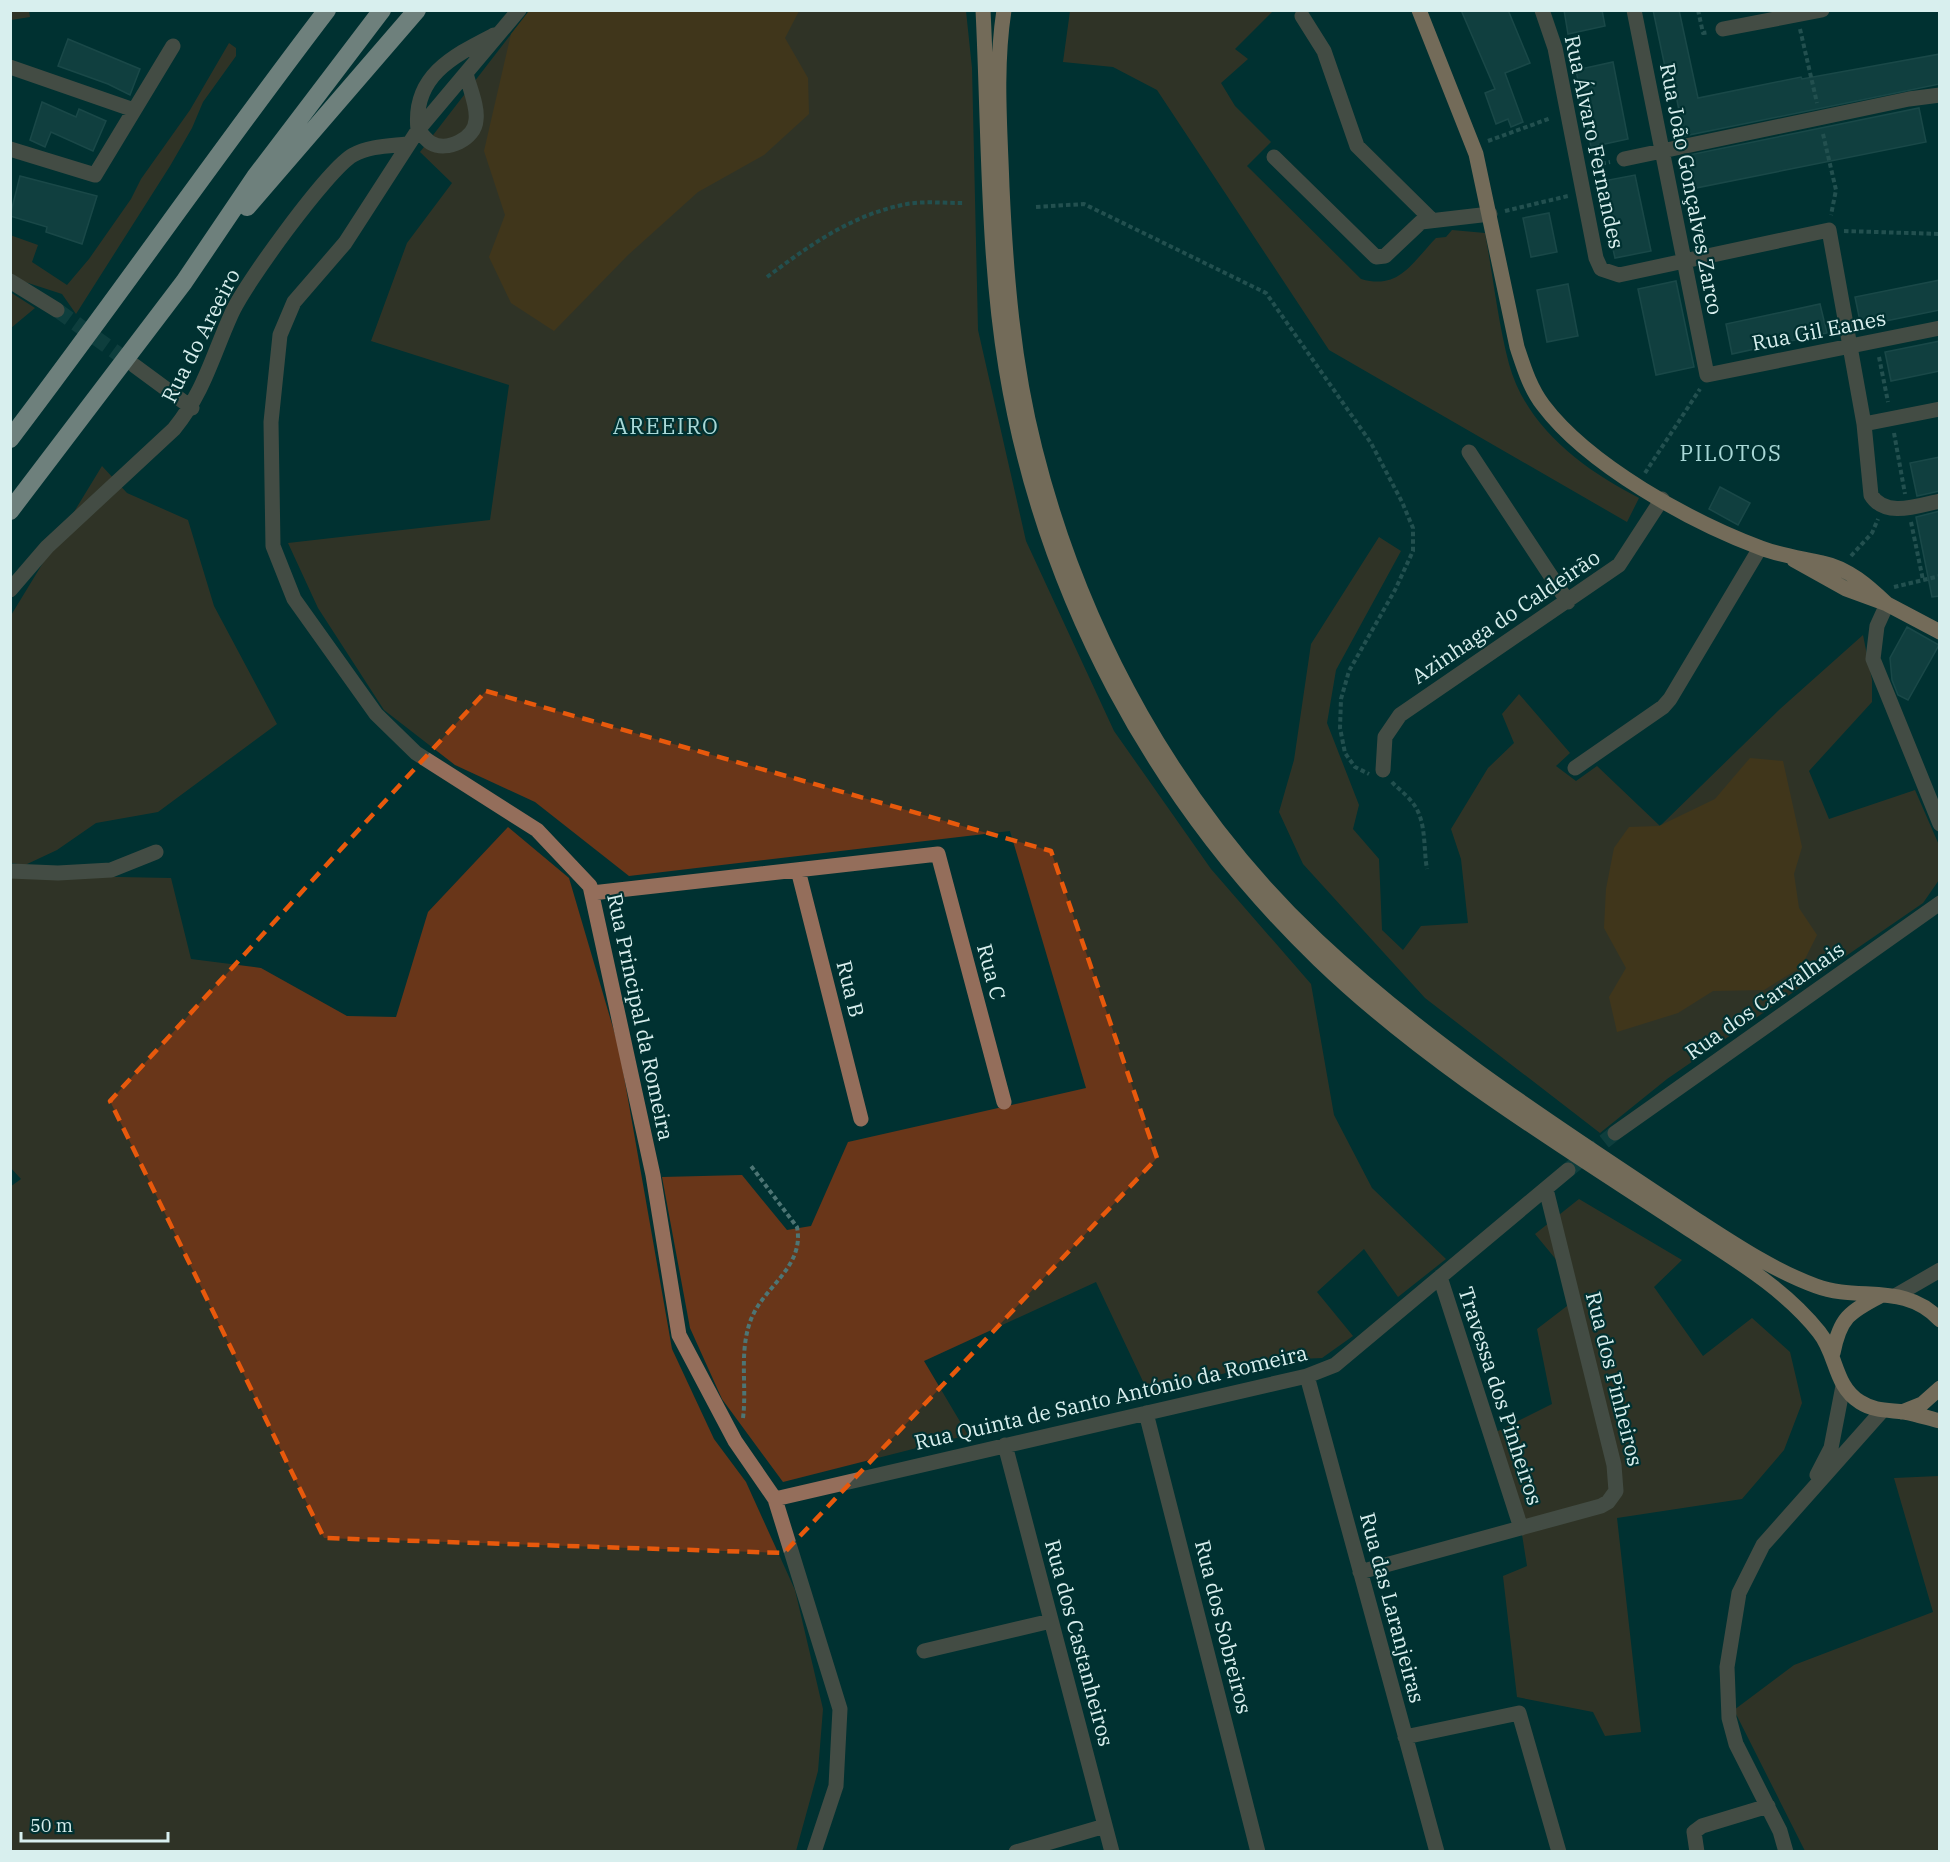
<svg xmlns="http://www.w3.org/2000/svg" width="1950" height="1862" viewBox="0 0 1950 1862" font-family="'IBM Plex Serif',serif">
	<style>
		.green { fill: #693619 }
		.forest { fill: #8e3d01 }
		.building { fill: #245050; stroke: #396564; stroke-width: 1.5 }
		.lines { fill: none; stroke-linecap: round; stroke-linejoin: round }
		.minor-tunnel { stroke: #204e4d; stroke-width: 15; stroke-dasharray: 15 8; stroke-linecap: butt }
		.path { stroke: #4d7574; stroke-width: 4; stroke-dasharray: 4.5 3; stroke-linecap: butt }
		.minor { stroke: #946e5b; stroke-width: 15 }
		.major { stroke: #ffb189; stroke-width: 15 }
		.highway { stroke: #f4e0d7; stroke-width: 18 }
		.marked { fill: none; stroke: #e8590c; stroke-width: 4.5; stroke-dasharray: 12 8; stroke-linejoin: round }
		.labels { text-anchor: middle; stroke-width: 4.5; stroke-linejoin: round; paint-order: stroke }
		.street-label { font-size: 21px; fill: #d8efee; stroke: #003131 }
		.neighbourhood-label { font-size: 22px; letter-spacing: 1.5px; fill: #a9d8d7; stroke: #003131 }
	</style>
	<rect width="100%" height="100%" fill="#003131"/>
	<!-- green -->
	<path class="green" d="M10,11H29L30,17L11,20Z
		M529,11H966L972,68L978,330L1026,541L1114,731L1211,869L1311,984L1334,1115L1372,1188L1446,1259L1398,1297L1364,1249L1317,1292L1353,1336L1322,1358L1279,1360L1148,1392L1096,1282L924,1361L968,1435L783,1482L722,1399L690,1328L662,1177L742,1175L787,1230L811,1226L848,1142L1086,1088L1010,831L629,876L535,802L455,765L384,710L318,608L288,543L490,520L509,385L371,341L407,243L452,183L420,152Z
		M1070,11H1273L1235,49L1248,59L1221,83L1235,106L1271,142L1247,166L1361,279C1399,290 1411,264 1436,238L1446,237L1452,230L1485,233C1493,276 1498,322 1509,364C1526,427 1584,470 1639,498L1627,522L1329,350L1157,90L1113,67L1063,62Z
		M229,43L236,48V56L203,102L192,128L170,166L76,314L62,294L22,281L11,273L10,235L38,245L32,262L67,285L89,259L131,199L141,179L190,110Z
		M10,292L35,308L11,328H10Z
		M102,466L127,493L188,520L214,606L277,724L158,812L96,823L57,850L25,865L11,863L10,617Z
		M1379,537L1401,551L1336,670L1327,723L1359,805L1353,829L1379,859L1382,930L1403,950L1421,926L1468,923L1461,859L1451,829L1488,768L1514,743L1502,714L1519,694L1570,753L1556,766L1576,781L1597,766L1660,826L1780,709L1863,635L1872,680V702L1809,771L1829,819L1915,790L1939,845V880L1923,903L1667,1079L1600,1133L1425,998L1303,864L1279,812L1294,760L1311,644Z
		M508,827L569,878L619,1048L672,1349L714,1439L746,1482L795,1590L823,1709L818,1771L796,1851H11L10,1187L21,1179L10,1167L11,875L171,878L191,959L261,968L347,1016L396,1017L428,912Z
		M1579,1199L1682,1260L1654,1287L1703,1356L1752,1318L1790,1352L1802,1403L1784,1450L1742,1499L1617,1518L1641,1732L1605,1736L1593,1712L1517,1697L1503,1576L1527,1566L1521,1528L1490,1435L1552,1404L1537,1329L1567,1306L1568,1274L1535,1234Z
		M1939,1476V1851H1805L1734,1710L1794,1665L1933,1612L1894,1478Z"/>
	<!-- forest -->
	<path class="forest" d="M529,11H799L785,38L808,78L809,114L764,155L698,192L628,255L554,331L511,303L489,257L505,215L484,151L511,34Z
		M1750,758L1783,761L1802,847L1794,874L1799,908L1817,935L1801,967L1764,990L1713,991L1678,1013L1617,1032L1609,997L1626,968L1604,928L1606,889L1614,848L1629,827L1659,826L1715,799Z"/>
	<!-- building -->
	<path class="building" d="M1461,10H1508L1530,63L1505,73L1523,122L1511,127L1508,119L1496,124L1485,93L1495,89Z
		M1564,10H1602L1605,26L1568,34Z
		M1653,10H1679L1698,98L1801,77L1802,79L1940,54V84L1684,136L1674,85L1669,86Z
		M68,39L140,69L130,95L108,84L58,66Z
		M1613,62L1628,139L1591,147L1576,70Z
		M42,102L76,117L79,109L106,121L93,151L51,132L45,147L30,140Z
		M1919,108L1926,142L1696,188L1689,155Z
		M1635,175L1651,251L1615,258L1598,182Z
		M20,176L97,196L82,244L46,232L47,227L10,216Z
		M1549,213L1557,252L1531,257L1523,218Z
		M1940,280V310L1861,326L1855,297Z
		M1676,281L1694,367L1656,375L1638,289Z
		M1568,284L1578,336L1547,342L1537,290Z
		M1820,304L1827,333L1732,354L1726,324Z
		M1940,341V371L1891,381L1885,352Z
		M1940,457V491L1917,496L1910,463Z
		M1720,487L1750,503L1738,525L1709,509Z
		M1940,511V596L1932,597L1916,517Z
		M1907,627L1939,645L1908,700L1898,695L1892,680L1890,658Z"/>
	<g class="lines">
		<!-- minor-tunnel -->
		<path class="minor-tunnel" d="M57,310L135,366
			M1568,1170L1615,1133"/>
		<!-- path -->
		<path class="path" d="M1698,10L1703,33L1709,32
			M1800,29L1817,103
			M1823,134L1836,190L1831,215
			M1488,141L1551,118
			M1594,165L1610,162
			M1036,207L1084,204L1266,293L1371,443L1402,502L1413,528V551L1395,590L1349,671L1341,699L1340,728L1345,753L1355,767L1369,774
			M1505,211L1568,196
			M1844,231L1940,234
			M767,277C810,245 853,214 907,204C924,201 945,203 963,203
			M1879,357L1888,402
			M1894,433L1905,494
			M1645,473L1700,389
			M1911,522L1923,580
			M1851,556L1872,533L1878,519
			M1894,587L1940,576
			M1392,782C1398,789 1406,794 1412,802C1427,820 1423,847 1427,869
			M743,1418C747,1386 739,1354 750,1322C762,1287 805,1268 797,1227L751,1166"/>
		<!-- minor -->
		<path class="minor" d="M519,10L418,130L345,243L294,302L280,335L271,422L273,546L294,599L376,714L416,753L537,830L590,886L653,1175L679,1335L735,1441L775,1499L840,1709L836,1786L814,1852
			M1542,10L1555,48L1596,258L1601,269L1619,275L1829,230L1864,424L1871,495C1885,518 1917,506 1940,501
			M1634,10L1707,375L1940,328
			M1302,16L1324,51L1357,146L1432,220
			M1723,29L1822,10
			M10,67L134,110
			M466,73C469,87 478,106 476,120C475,139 447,152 431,143C426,140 422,134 418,130C412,76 453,56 494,35
			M10,149L95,175L173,46
			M1274,157L1376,257L1385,256L1421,222L1490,214
			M1624,159L1909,99L1940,95
			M10,281L57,310
			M135,366L192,408
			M1864,424L1940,409
			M1469,452L1568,602
			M10,590L47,547L174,429C204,392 212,357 231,315C243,286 328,169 353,155C369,146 389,146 407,144
			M1887,604L1877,626L1873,659L1940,824
			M1575,768L1663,707L1670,699L1760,548
			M1383,770L1385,737L1400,715L1619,565L1662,499
			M798,870L861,1119
			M10,871L58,873L111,870L156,852
			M592,893L938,854L1004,1102
			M1615,1133L1940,903
			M1440,1277L1521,1528
			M1895,1296L1940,1270
			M1307,1376L1437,1852
			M1146,1413L1258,1852
			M1005,1445L1112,1852
			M1817,1475L1831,1448L1843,1386
			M775,1499L1307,1376L1335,1365L1568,1170
			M1360,1572L1601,1506L1608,1502L1616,1491L1614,1465L1546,1189
			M924,1651L1051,1621
			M1405,1737L1519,1713L1559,1852
			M1016,1852L1105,1826
			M1697,1852L1694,1832L1702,1826L1768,1806
			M1786,1852L1780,1831L1736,1744L1729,1718L1727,1667L1739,1593L1763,1545L1882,1411"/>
		<!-- major -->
		<path class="major" d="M983,10C989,130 987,250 1006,368C1043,594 1154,801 1319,960C1429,1066 1563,1146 1690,1230C1736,1260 1785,1289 1819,1332C1837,1354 1834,1386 1860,1402C1874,1411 1888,1410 1904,1412C1916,1414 1928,1418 1940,1421
			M1004,10C995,69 1000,127 1002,187C1006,275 1013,363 1035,449C1081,633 1178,809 1317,940C1433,1049 1568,1134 1700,1222C1737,1246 1775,1271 1816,1286C1859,1302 1905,1282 1940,1320
			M1419,10L1476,154L1517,347C1524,368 1530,388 1543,405C1588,465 1691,522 1761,548C1782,556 1801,558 1823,563C1848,568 1869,587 1887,604
			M1794,560L1846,589L1887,604L1940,632
			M1833,1353C1840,1318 1849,1312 1880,1296
			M1902,1412L1922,1404L1940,1388"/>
		<!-- highway -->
		<path class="highway" d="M247,207L417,10
			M10,439C118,297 219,151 327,10
			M10,511L184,282L255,177L382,10"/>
	</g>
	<!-- marked area -->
	<path d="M0 0H1950V1862H0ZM486,691L1051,851L1157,1158L784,1553L324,1538L110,1101Z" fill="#003131" fill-opacity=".55" fill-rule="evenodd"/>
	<path class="marked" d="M486,691L1051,851L1157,1158L784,1553L324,1538L110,1101Z"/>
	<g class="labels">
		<!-- street labels -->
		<g class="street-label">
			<text transform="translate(1594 142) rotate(78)" y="7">Rua Álvaro Fernandes</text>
			<text transform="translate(1691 189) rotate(79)" y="7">Rua João Gonçalves Zarco</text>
			<text transform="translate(1819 331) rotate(-11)" y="7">Rua Gil Eanes</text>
			<text transform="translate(201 336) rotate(-63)" y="7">Rua do Areeiro</text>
			<text transform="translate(1506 617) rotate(-34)" y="7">Azinhaga do Caldeirão</text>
			<text transform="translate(991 972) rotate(75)" y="7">Rua C</text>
			<text transform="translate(850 989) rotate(76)" y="7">Rua B</text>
			<text transform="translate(1765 1001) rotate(-35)" y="7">Rua dos Carvalhais</text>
			<text transform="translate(640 1017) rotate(78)" y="7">Rua Principal da Romeira</text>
			<text transform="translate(1614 1379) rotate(76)" y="7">Rua dos Pinheiros</text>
			<text transform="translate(1500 1396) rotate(72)" y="7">Travessa dos Pinheiros</text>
			<text transform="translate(1111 1398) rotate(-13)" y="7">Rua Quinta de Santo António da Romeira</text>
			<text transform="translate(1392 1608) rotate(75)" y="7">Rua das Laranjeiras</text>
			<text transform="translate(1223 1627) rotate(76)" y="7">Rua dos Sobreiros</text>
			<text transform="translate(1079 1643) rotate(75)" y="7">Rua dos Castanheiros</text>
		</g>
		<!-- neighbourhood labels -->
		<g class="neighbourhood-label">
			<text x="666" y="434">AREEIRO</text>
			<text x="1731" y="461">PILOTOS</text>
		</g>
	</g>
	<!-- border -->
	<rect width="1950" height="1862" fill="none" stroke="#d8efee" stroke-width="24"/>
	<!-- scale -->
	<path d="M21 1832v9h147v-9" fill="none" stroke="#d8efee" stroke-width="3"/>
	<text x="30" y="1832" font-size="18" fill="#d8efee" stroke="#003131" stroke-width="4.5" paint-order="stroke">50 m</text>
</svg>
